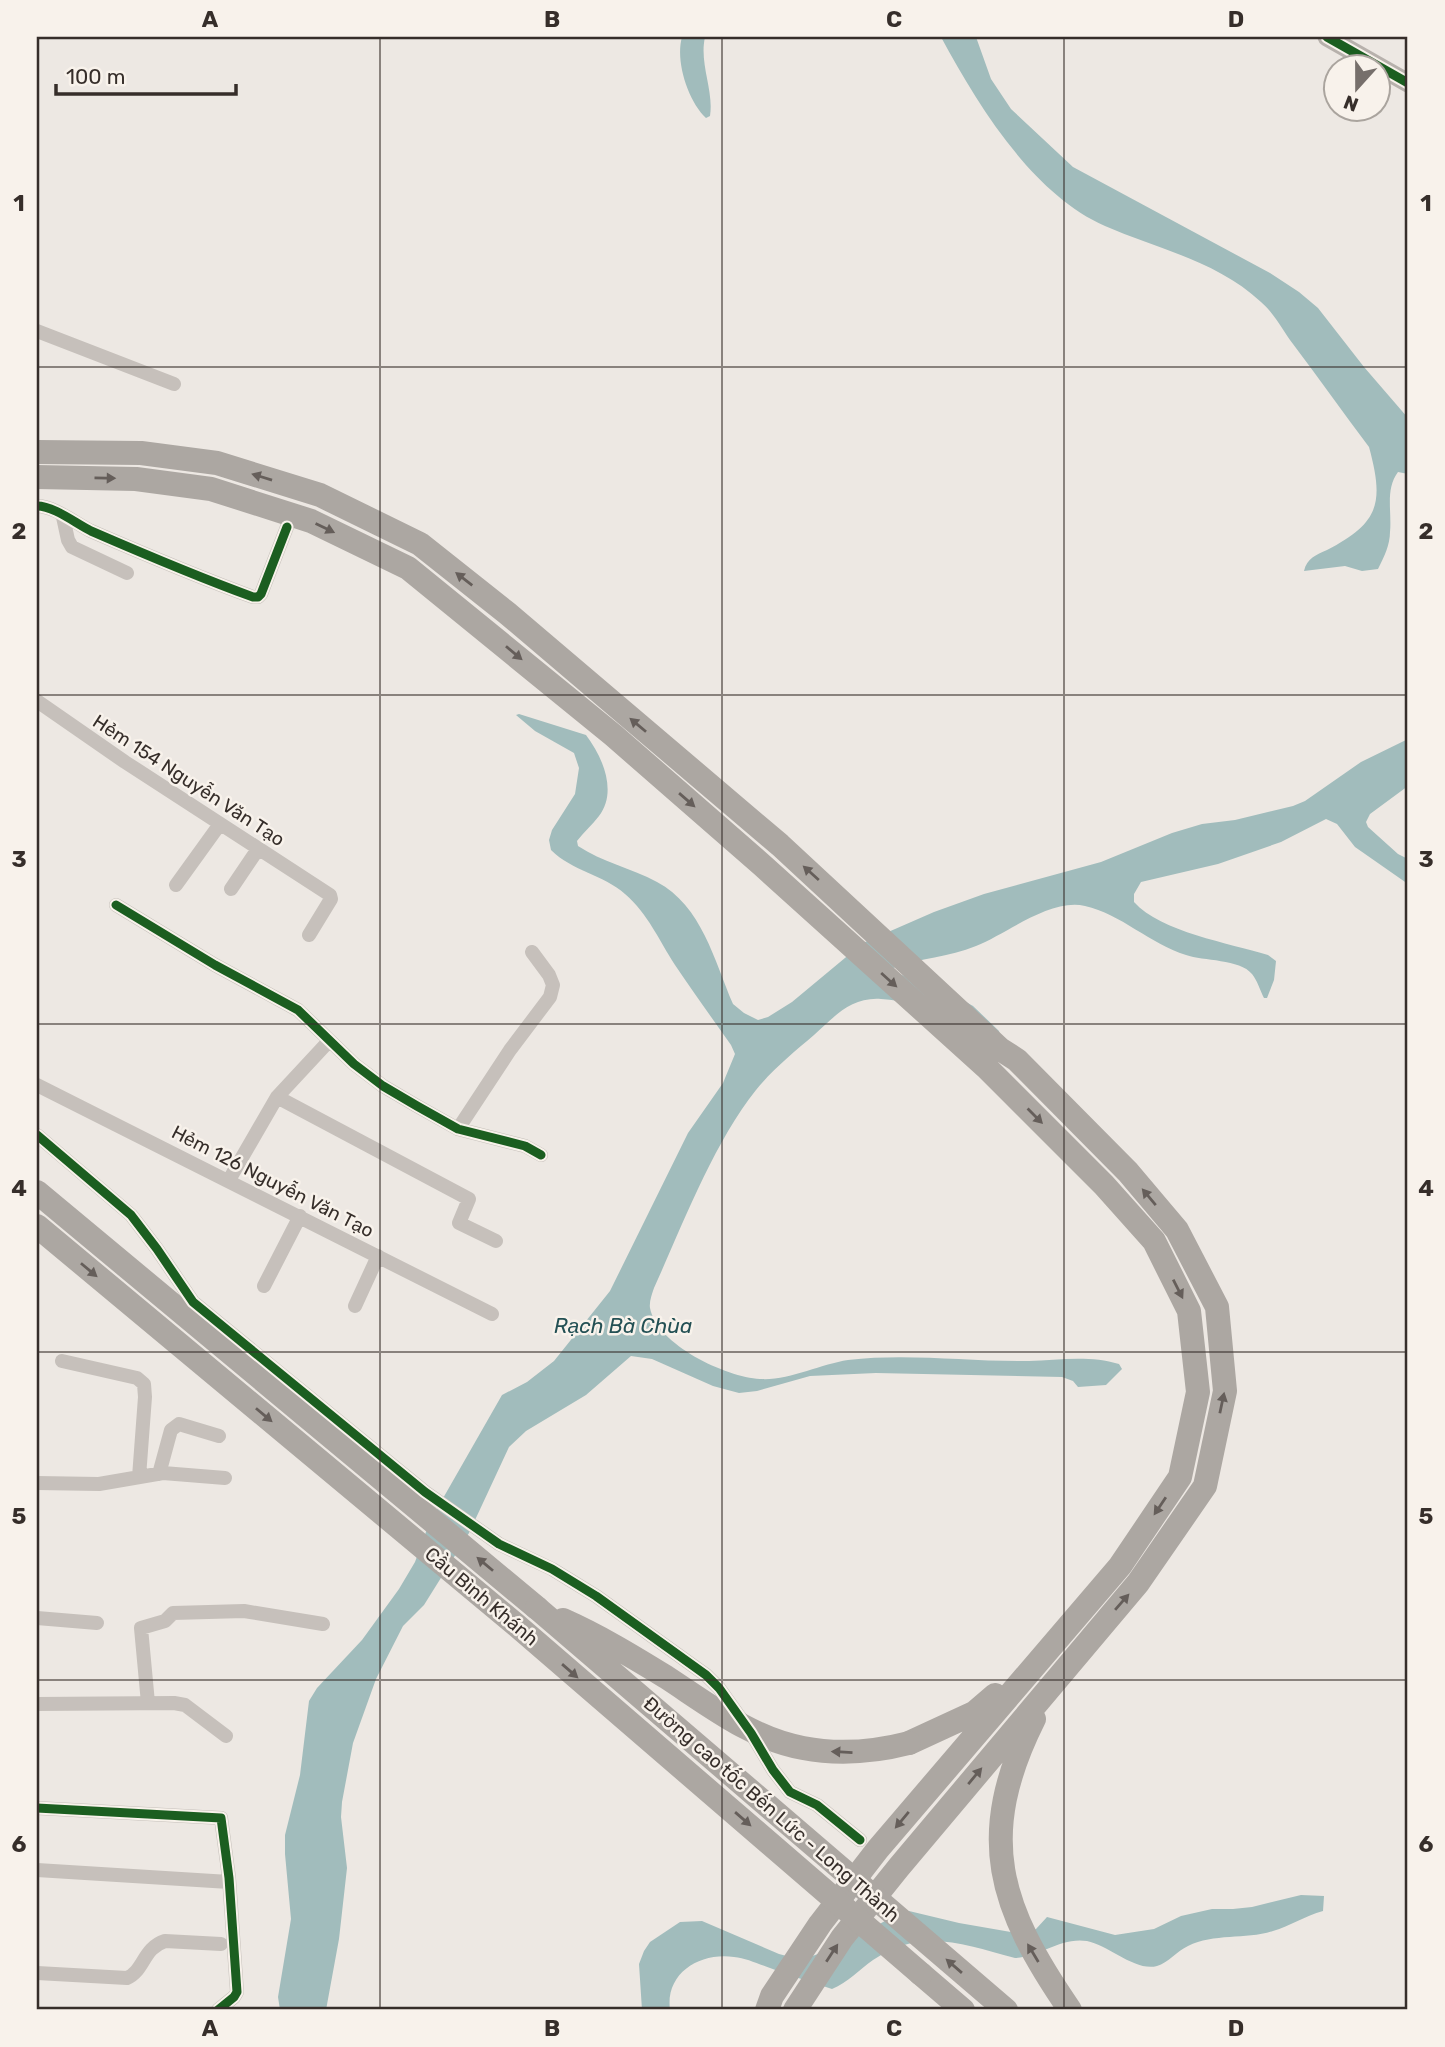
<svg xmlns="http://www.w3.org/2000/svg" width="1445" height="2047" viewBox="0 0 1445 2047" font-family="Rubik,sans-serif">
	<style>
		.water { fill: #a1bcbc }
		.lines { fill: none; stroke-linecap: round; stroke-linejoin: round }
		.street { stroke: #c6c0bb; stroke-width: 14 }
		.secondary { stroke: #b7b1ac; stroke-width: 19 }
		.highway { stroke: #aca7a2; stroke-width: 24 }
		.highway-bridge { stroke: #aca7a2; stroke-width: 24 }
		.cycleway-casing { stroke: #f8f2eb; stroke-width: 13 }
		.cycleway { stroke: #1b5e20; stroke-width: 9 }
		.oneway { fill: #655e5a }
		.grid { fill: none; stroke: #362e2a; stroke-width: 2; stroke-opacity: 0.55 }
		.labels { text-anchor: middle; stroke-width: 5; stroke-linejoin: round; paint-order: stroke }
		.street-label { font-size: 19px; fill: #362e2a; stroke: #f8f2eb }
		.water-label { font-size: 21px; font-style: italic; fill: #235054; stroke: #f8f2eb }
		.neatline { fill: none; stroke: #362e2a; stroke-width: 2.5 }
		.grid-label { font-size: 23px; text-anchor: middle; font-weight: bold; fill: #362e2a }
	</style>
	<rect width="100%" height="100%" fill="#ede8e3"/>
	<!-- water -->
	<path class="water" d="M682,37H705C699,64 714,90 710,116L706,118C688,101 675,61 682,37Z
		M941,37H976L991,79L1011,109L1073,167L1270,273L1299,292L1318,308L1364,367L1408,418V474L1398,472C1385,489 1392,512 1390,532C1390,545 1384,557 1378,569L1362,571L1345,566L1304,571C1307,558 1316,555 1327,550C1380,523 1384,502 1369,447C1343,413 1319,378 1293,344C1283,331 1274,313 1261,302C1217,261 1158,249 1105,226C1031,193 978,105 941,37Z
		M519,714L586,735C602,756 618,791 599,816C592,825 584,832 577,841L578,846C602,862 631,868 657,882C702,906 714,960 733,1004L744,1013L758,1020L768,1017L792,1002L863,943L934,912L984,894L1101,862L1172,833L1202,824L1235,820L1293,806L1305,801L1361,762L1408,739V786L1370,814L1366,822L1368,827L1398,854L1408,859V884L1355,847L1337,824L1326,819L1281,842L1218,864L1141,882L1134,894V902C1161,932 1229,943 1268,955L1276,961L1274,980L1267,998H1264C1260,990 1257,980 1252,974C1240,959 1203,961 1186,955C1150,944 1121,914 1085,906C1050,898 1007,934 976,946C949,957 920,958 893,968L892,971L959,998L973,1006L999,1031L1003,1048C965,1028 926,1001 881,999C851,997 835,1016 814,1035C794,1052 773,1069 756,1090C713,1144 683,1224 654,1288C652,1294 649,1302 650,1308C657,1345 726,1377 760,1379C788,1381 821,1364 848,1360C910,1353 967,1362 1029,1361C1058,1360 1090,1355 1119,1364L1122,1369L1106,1385L1078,1387L1073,1381L1062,1377L876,1373L810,1376L757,1391L739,1393L713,1386L652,1359L631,1356L586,1395L526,1431L509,1447L469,1533L424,1605L403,1626L376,1679L353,1743L342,1802L341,1817L347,1868L339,1939L326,2010H280L278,1997L291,1919L285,1854V1835L300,1775L309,1701L317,1688L362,1640L399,1589L415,1562L430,1521L502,1395L527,1382L554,1361L610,1291L688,1133L723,1083L735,1054L731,1045C712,1018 693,992 675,965C659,940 648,914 625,894C604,875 572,871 551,850L549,840L552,830L575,794L579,768L574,753L535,731L516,715Z
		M1301,1895L1324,1896L1323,1911C1305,1916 1290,1926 1273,1931C1246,1940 1214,1933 1188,1946C1177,1951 1168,1963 1157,1966C1136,1972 1108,1945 1087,1941C1060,1937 1040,1957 1015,1958C962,1944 922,1927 873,1960C859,1970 848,1982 832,1989C812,1982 791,1976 770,1968C758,1964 746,1958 734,1957C700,1952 665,1973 670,2010H642L639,1964L644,1951L650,1942L680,1922L702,1921L779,1954L802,1960L839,1946L896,1915L909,1911L959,1923L1023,1934L1036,1929L1047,1917L1115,1935L1154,1929L1181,1916L1212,1909H1233L1252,1907Z"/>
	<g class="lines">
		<!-- street -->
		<path class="street" d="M37,331L174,384
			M37,506C54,506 75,523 91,531C144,554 198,577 253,597H258L261,594L287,527
			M63,517L68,540L72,547L127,573
			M37,701L125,762L330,895L331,899L309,935
			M176,885L220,824
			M231,889L258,849
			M116,905L215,965L298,1010L354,1064L383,1086L417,1106L458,1129L525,1146L541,1155
			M37,1085L492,1314
			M277,1097L469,1199L459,1223L496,1241
			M458,1129L510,1050L550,997L553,985L549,975L532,952
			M37,1135L131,1215L157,1249L193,1302L425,1492L499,1544L552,1569L596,1596L706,1675L719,1688L751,1733L773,1770L790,1792L817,1805L860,1840
			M229,1180L277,1097L329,1041
			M264,1286L300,1216
			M355,1306L378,1256
			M62,1361L137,1378L144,1384L145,1397L139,1477
			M159,1474L171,1430L179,1424L219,1436
			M37,1483L99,1484L163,1473L225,1478
			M37,1618L97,1623
			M148,1703L141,1628L165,1621L173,1613L244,1611L323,1624
			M37,1704L174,1703L185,1705L226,1736
			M37,1808L221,1818L229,1878L237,1992L234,1997L218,2010
			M37,1870L229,1882
			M37,1973L127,1978C144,1971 143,1948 165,1941L221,1944"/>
		<!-- secondary -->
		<path class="secondary" d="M1327,37L1408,83"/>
		<!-- highway -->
		<path class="highway" d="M37,452L141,453L217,463L320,495L420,544L507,613L780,845L1000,1049L1017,1060L1128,1172L1177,1230L1217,1307L1225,1391L1205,1486L1138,1583L899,1867L842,1938L795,2010
			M37,477L136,479L211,489L311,521L408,568L613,735L762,865L986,1067L1104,1185L1154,1241L1189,1311L1198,1392L1180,1477L1120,1566L878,1849L820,1924L772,1996L767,2010
			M37,1192L537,1608
			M1034,1719C975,1837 999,1907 1070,2010
			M909,1743L974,1713L995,1695
			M921,1974L963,2010"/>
		<!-- highway-bridge -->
		<path class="highway-bridge" d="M37,1226L515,1624L921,1974
			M537,1608L1006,2010
			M563,1620C599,1636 632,1656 666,1677C709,1705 752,1739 803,1748C839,1755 874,1752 909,1743"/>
		<defs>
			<path id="cycleway" d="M1327,37L1408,83
				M37,506C54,506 75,523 91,531C144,554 198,577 253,597H258L261,594L287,527
				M116,905L215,965L298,1010L354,1064L383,1086L417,1106L458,1129L525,1146L541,1155
				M37,1135L131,1215L157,1249L193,1302L425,1492L499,1544L552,1569L596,1596L706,1675L719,1688L751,1733L773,1770L790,1792L817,1805L860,1840
				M37,1808L221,1818L229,1878L237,1992L234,1997L218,2010"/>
		</defs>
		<!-- cycleway casing -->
		<use href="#cycleway" class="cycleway-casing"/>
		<!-- cycleway -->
		<use href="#cycleway" class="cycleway"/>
	</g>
	<!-- one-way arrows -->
	<defs><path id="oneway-solid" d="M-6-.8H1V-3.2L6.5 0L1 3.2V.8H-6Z" transform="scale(1.75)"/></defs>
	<g class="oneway">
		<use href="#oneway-solid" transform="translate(262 477) rotate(-163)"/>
		<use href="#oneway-solid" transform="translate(105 478) rotate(1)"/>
		<use href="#oneway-solid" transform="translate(325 528) rotate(26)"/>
		<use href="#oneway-solid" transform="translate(464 579) rotate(-142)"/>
		<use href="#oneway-solid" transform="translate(514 653) rotate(40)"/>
		<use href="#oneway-solid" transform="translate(638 725) rotate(-140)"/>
		<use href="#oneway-solid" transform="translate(687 800) rotate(41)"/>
		<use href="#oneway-solid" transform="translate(811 873) rotate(-138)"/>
		<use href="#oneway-solid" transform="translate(889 980) rotate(42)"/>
		<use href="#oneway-solid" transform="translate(1035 1116) rotate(45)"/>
		<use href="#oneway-solid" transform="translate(1149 1197) rotate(-130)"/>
		<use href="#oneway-solid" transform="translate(89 1270) rotate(40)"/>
		<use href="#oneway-solid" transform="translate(1178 1289) rotate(63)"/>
		<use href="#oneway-solid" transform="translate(1222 1403) rotate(-78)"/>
		<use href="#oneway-solid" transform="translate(264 1415) rotate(40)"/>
		<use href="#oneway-solid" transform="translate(1160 1506) rotate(124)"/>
		<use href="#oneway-solid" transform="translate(485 1564) rotate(-140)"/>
		<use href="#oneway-solid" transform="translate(1122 1602) rotate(-49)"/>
		<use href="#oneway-solid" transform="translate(570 1671) rotate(41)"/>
		<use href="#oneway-solid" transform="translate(842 1752) rotate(-177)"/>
		<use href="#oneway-solid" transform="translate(975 1776) rotate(-50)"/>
		<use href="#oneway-solid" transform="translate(743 1819) rotate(41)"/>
		<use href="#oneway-solid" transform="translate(902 1820) rotate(130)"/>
		<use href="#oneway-solid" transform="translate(832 1953) rotate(-57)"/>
		<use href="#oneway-solid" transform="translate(1033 1953) rotate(-121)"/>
		<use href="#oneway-solid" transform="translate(954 1966) rotate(-139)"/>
	</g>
	<!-- grid -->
	<path class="grid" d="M380,37V2010M722,37V2010M1064,37V2010M37,367H1408M37,695H1408M37,1024H1408M37,1352H1408M37,1680H1408"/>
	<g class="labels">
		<!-- street labels -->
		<g class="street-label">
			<text transform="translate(189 780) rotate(33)" y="7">Hẻm 154 Nguyễn Văn Tạo</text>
			<text transform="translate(273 1181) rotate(27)" y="7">Hẻm 126 Nguyễn Văn Tạo</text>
			<text transform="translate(482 1596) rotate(40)" y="7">Cầu Bình Khánh</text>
			<text transform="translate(772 1809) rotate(41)" y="7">Đường cao tốc Bến Lức - Long Thành</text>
		</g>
		<!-- water labels -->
		<g class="water-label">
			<text x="623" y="1333">Rạch Bà Chùa</text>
		</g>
	</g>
	<!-- border -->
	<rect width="1445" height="2047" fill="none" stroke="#f8f2eb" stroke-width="77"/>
	<!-- north arrow -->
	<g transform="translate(1357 88) rotate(201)"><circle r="33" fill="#f8f2eb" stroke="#aaa49e" stroke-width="2"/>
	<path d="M0-5L12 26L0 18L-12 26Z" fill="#766f6b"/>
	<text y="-10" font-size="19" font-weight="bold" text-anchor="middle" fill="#362e2a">N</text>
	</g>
	<!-- scale -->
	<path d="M56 84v10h180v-10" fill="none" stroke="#362e2a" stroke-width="3.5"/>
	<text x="66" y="84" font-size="21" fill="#362e2a" stroke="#f8f2eb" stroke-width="5" paint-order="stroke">100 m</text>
	<rect x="38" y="38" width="1368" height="1970" class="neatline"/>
	<g class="grid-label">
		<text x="210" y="27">A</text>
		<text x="552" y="27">B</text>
		<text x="894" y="27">C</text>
		<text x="1236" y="27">D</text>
		<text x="19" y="211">1</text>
		<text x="1426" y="211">1</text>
		<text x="19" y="539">2</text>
		<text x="1426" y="539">2</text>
		<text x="19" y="867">3</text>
		<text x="1426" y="867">3</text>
		<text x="19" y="1196">4</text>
		<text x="1426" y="1196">4</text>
		<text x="19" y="1524">5</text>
		<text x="1426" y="1524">5</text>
		<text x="19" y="1852">6</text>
		<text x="1426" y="1852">6</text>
		<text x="210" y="2036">A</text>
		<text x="552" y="2036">B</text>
		<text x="894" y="2036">C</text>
		<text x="1236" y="2036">D</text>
	</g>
</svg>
